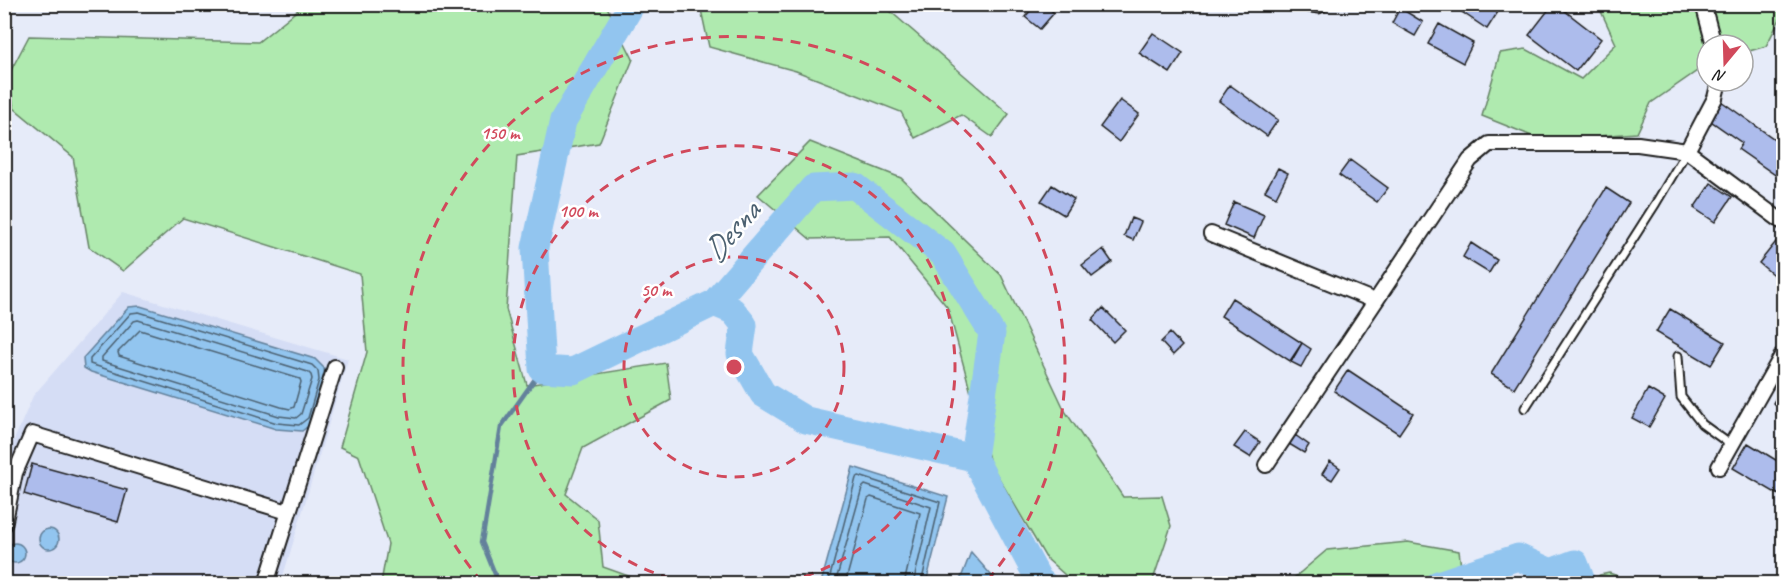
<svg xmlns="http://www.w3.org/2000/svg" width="1788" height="588" viewBox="0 0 1788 588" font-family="Caveat,sans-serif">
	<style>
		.built { fill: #d5ddf5 }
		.green { fill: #afeaaf; stroke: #668366; stroke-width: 1.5 }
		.water { fill: #92c5ef; stroke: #63819b; stroke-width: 1.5 }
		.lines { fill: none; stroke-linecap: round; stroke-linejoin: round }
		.shore { stroke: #4b6070; stroke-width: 1.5 }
		.stream { stroke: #63819b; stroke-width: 4.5 }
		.river { stroke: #92c5ef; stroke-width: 27 }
		.building { fill: #adbcec; stroke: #1c1c1c; stroke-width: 1.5 }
		.lane-casing { stroke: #1c1c1c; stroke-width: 11 }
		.street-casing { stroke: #1c1c1c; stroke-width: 18 }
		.lane { stroke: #fff; stroke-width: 7 }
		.street { stroke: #fff; stroke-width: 14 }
		.ring { fill: none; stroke: #d1495b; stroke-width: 3; stroke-dasharray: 10 8 }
		.labels { text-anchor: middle; stroke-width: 5; stroke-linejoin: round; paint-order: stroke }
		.water-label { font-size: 32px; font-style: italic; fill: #4b6070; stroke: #fff }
		.centre { fill: #d1495b; stroke: #fff; stroke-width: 3 }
		.ring-label { font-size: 18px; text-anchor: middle; font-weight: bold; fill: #d1495b; stroke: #fff; stroke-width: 5; stroke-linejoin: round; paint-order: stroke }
	</style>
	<rect width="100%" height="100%" fill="#e6ebf9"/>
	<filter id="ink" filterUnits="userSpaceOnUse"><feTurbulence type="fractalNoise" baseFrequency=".0167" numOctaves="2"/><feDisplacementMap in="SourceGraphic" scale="12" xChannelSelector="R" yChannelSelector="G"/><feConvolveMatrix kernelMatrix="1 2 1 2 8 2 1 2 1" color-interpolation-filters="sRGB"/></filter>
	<g filter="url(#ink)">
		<!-- built -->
		<path class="built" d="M123,292L348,359L281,583L5,584V461L33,396Z"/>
		<!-- green -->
		<path class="green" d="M304,5H606L633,59L599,143L517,156L506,309L527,385L666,363L671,400L583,448L566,494L598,520L603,567L648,583H381L388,544L359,456L340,447L367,352L360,274L183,218L123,271L89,247L73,157L14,108L8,76L29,36L258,42Z
			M700,5H883L1009,114L992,137L961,115L915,138L901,112L796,71L709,47Z
			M1590,5H1783V13L1766,46L1743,53V45H1707V64L1651,103L1637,133L1542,140L1482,116L1500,53L1526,49L1581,79L1616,44L1599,7Z
			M810,142L901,178L1001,275L1065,411L1123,497L1162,496L1171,526L1152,583H1074L1046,558L990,463L948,308L890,237L810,239L758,195Z
			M1408,542L1459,551L1463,583H1288L1327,550Z
			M1609,573L1618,576L1624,583H1592L1593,580L1600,575Z"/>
		<!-- water -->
		<path class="water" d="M140,306L315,359L324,368L325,380L313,422L302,431L276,429L91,372L84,368L83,358L129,307Z
			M853,467L948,497L926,583H821Z
			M39 539a10 10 0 1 1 20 0a10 10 0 1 1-20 0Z
			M5 553a10 10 0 1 1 20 0a10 10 0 1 1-20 0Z
			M971,552L998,583H959Z"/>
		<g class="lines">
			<!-- shore -->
			<path class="shore" d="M139,312L312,365L318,371L319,380L308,418L299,425L277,423L90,364V359L131,313Z
				M138,320L308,372L311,375L312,379L301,414L296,418L279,416L102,361V357L134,321Z
				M140,330L300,379L301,382L294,407L290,409L281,407L119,356L118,352Z
				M828,584L856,478L859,476L940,502L921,584
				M835,584L862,488L865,485L931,507L913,584
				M845,584L868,499L871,497L920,513L904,584"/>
			<!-- stream -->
			<path class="stream" d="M499,584L482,542L501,427L542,369"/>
			<!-- river -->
			<path class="river" d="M632,4L563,121L535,248L542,369L573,371L714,303L813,188L855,186L943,254L992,333L974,458L1039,580L1044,584
				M714,303L733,311L744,325L740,354L763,394L806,420L974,458
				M1438,584L1518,557L1551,572L1575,563L1583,584"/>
		</g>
		<!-- building -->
		<path class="building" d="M1036,4H1045L1054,13L1040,29L1025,17Z
			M1450,4H1503L1487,29Z
			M1553,4H1556L1601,39L1576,71L1529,35Z
			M1400,8L1423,22L1415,36L1392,23Z
			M1439,24L1473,43L1463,63L1428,44Z
			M1153,33L1183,53L1170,73L1139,53Z
			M1230,85L1278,120L1267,136L1219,101Z
			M1120,100L1139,114L1119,142L1100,127Z
			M1721,101L1784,146V181L1738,149L1742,143L1708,119Z
			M1350,160L1388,188L1377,202L1339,175Z
			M1278,168L1288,173L1276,197L1265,191Z
			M1711,183L1732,197L1715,222L1694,208Z
			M1052,185L1074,199L1064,215L1041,201Z
			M1606,188L1629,203L1514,388L1491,374Z
			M1234,202L1264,215L1254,238L1224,225Z
			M1131,218L1141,222L1133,240L1124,236Z
			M1779,238L1784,242V284L1759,263Z
			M1471,243L1497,260L1489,273L1463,257Z
			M1103,249L1112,262L1092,277L1082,265Z
			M1232,298L1302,343L1290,361L1221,316Z
			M1103,308L1125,330L1113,342L1092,320Z
			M1670,309L1725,342L1711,365L1656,332Z
			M1170,333L1182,346L1173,355L1161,342Z
			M1302,343L1311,349L1301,367L1291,362Z
			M1348,370L1413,413L1399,434L1334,391Z
			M1784,384V409L1773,403Z
			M1648,389L1665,399L1649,427L1632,418Z
			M1245,432L1260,442L1250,457L1234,447Z
			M1295,435L1309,445L1304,453L1289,444Z
			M1748,443L1784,465V498L1733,468Z
			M1330,461L1340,468L1332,480L1322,474Z
			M32,464L127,490L118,522L24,494Z"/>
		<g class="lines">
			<defs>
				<path id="lane" d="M1280,4L1319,9L1328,4
					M1678,356L1681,397L1702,424L1731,445
					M1525,408L1656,203L1687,151"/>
				<path id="street" d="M1703,4L1714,45
					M1687,151L1784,223
					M1211,234L1375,301
					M1266,465L1470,160L1489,144H1638L1687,151L1715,98L1719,81
					M1719,467L1784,352
					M4,525L15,473L32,434L288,512
					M266,584L335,367"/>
			</defs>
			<!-- lane casing -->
			<use href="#lane" class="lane-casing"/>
			<!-- street casing -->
			<use href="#street" class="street-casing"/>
			<!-- lane -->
			<use href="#lane" class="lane"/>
			<!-- street -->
			<use href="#street" class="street"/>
		</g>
	</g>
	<!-- distance rings -->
	<g class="ring">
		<circle cx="734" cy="367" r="110"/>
		<path d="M688 583A221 221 0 1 1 780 583"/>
		<path d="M482 582A331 331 0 1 1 986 582"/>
	</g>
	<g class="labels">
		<!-- water labels -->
		<g class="water-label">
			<text transform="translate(731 231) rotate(-49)" y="11">Desna</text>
		</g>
	</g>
	<circle cx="734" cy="367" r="9" class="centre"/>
	<g class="ring-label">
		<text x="500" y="139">150 m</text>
		<text x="578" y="217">100 m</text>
		<text x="656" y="296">50 m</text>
	</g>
	<!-- margin -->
	<rect width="1788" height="588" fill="none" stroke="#fff" stroke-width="24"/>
	<rect x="12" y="12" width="1764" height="564" fill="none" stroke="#1c1c1c" stroke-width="2" filter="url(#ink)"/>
	<!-- north arrow -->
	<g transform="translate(1725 63) rotate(199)"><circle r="28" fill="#ffffff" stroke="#a4a4a4" stroke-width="1.5"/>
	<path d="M0-4.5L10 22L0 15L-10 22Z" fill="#d1495b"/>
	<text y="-9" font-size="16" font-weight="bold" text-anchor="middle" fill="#1c1c1c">N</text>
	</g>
</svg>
